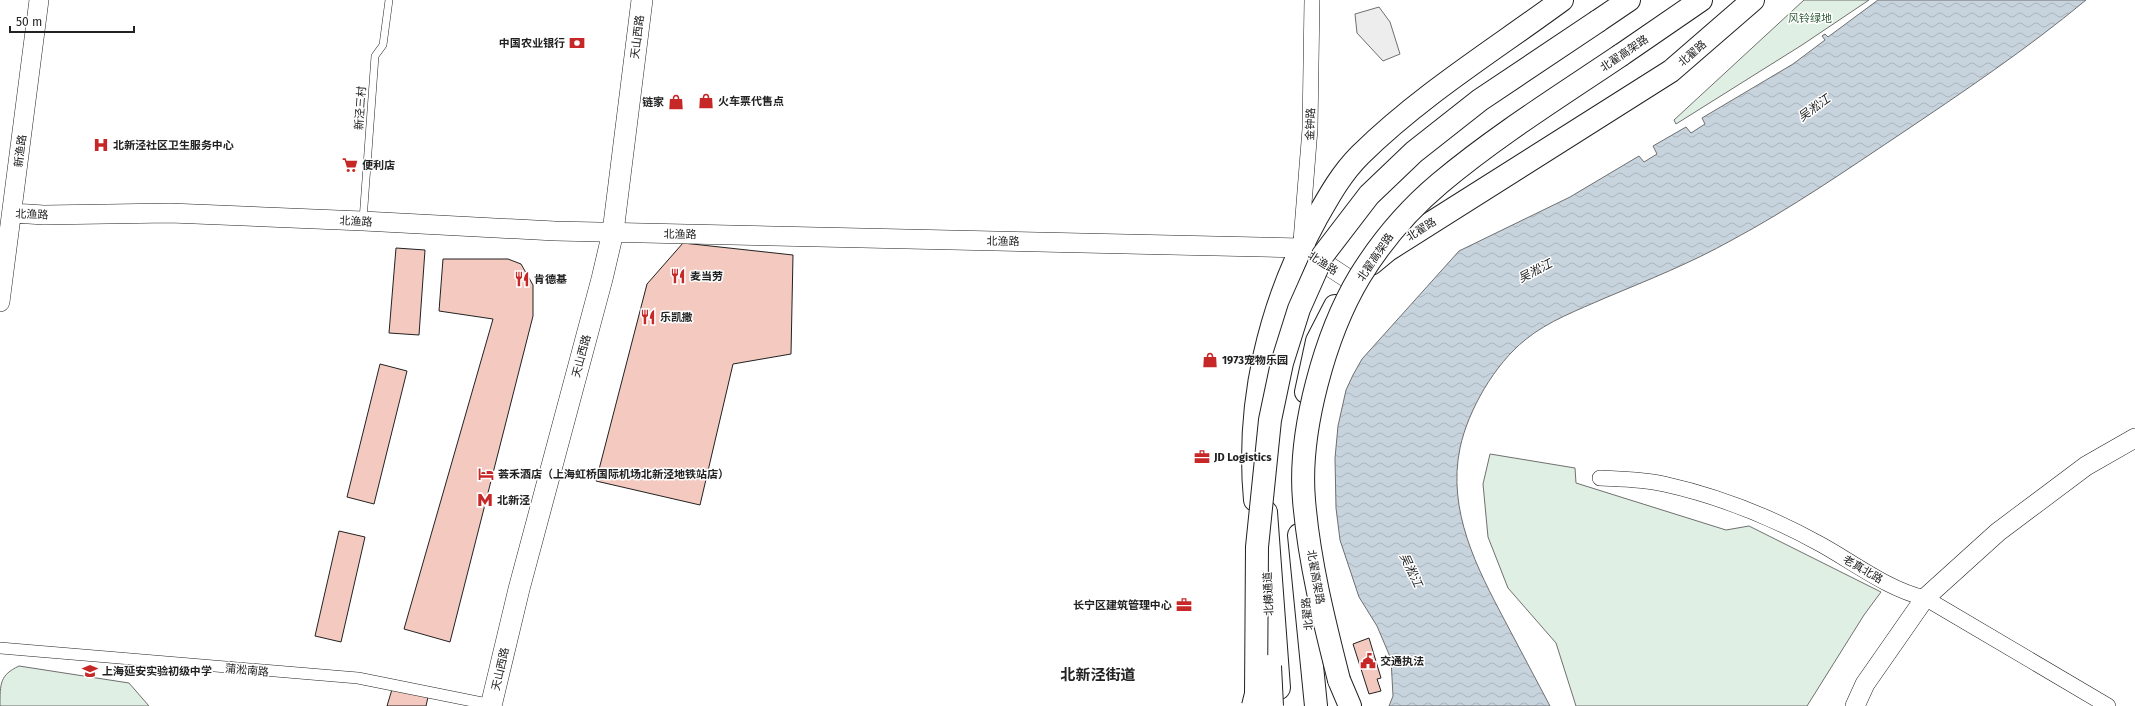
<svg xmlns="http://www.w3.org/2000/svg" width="2135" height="706" viewBox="0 0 2135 706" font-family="'Fira Sans','Noto Sans SC',sans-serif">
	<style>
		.green { fill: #e0efe3; stroke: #6f6f6f }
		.parking { fill: #ededed; stroke: #6f6f6f }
		.water { fill: url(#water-waves); stroke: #6f6f6f }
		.building { fill: #f3c9c0; stroke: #222 }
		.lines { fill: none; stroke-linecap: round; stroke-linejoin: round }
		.service-casing { stroke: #222; stroke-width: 8 }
		.pedestrian-casing { stroke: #222; stroke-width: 12 }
		.minor-casing { stroke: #222; stroke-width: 16 }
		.tertiary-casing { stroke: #222; stroke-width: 20 }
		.secondary-casing { stroke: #222; stroke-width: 22 }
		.primary-casing { stroke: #222; stroke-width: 24 }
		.trunk-casing { stroke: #222; stroke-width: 24 }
		.service { stroke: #fff; stroke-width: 7 }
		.pedestrian { stroke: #fff; stroke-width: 11 }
		.minor { stroke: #fff; stroke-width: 15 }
		.tertiary { stroke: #fff; stroke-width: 19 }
		.secondary { stroke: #fff; stroke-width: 21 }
		.primary { stroke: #fff; stroke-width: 22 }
		.trunk { stroke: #fff; stroke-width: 22 }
		.trunk-bridge-casing { stroke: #222; stroke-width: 24; stroke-linecap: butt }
		.trunk-bridge { stroke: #fff; stroke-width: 22 }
		.labels { text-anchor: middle; stroke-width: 3; stroke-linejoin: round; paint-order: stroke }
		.park-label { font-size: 11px; fill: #2f5e38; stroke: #fff }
		.street-label { font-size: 11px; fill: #222; stroke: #fff }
		.poi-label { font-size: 11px; font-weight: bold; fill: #222; stroke: #fff; text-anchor: start }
		.water-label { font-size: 12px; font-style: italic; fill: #222; stroke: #fff }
		.district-label { font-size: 15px; font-weight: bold; fill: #222; stroke: #fff }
	</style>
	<defs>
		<pattern id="water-waves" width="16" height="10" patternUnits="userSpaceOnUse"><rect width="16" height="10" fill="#c7d3dd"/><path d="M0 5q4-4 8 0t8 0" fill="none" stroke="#abb5bd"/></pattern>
	</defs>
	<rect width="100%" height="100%" fill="#fff"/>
	<!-- green -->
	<path class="green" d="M1804,0H1869L1802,45L1676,124L1674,120Z
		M1490,454L1575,468L1576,483L1726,530L1749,526L1881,592L1864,615L1807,706H1576L1556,643L1508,588L1488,537L1483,484Z
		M19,666L129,683L149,706H0C0,683 0,675 19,666Z"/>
	<!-- parking -->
	<path class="parking" d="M1379,7L1390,22L1400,54L1383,61L1357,33L1355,14Z"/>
	<!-- water -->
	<path class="water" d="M1878,0H2086C2027,49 1963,92 1899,135C1845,171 1790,209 1732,240C1691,263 1648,280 1605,298C1578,310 1548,321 1525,340C1495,364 1468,410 1460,448C1447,511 1477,568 1505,621C1520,649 1535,678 1550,706H1389L1393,696L1391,659L1377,626L1359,597L1340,540L1336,508L1335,458L1338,426L1346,390L1353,375L1362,359L1459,251L1570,197L1639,156L1644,162L1657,154L1653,146L1686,127L1691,133L1705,124L1702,118L1793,64L1825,40L1822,36L1825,34L1828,37Z"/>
	<!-- building -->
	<path class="building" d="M683,243L793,255L791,354L733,364L700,505L596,481L647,284Z
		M396,248L425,250L419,335L389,333Z
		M443,259H508L521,264L533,285V316L450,642L404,629L493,319L439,311Z
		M380,364L407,371L374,504L347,497Z
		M339,531L365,537L341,642L315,636Z
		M1369,638L1381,678L1377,679L1381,691L1369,694L1353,644Z
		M393,686L428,697L426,706H387Z"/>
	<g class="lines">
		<defs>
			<path id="service" d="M363,220L375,56L383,45L389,0"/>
			<path id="pedestrian" d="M0,648L358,678L492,705"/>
			<path id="minor" d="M1301,241L1310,129L1312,0
				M1600,478C1621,479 1643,479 1664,484C1718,496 1771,517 1820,544C1853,562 1887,589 1925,598L2108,706"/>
			<path id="tertiary" d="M13,213L44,215L170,213L363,221L555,231L1301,248L1350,280
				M0,302L39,0
				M1855,706L1865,684L1925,598L1998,532L2086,466L2135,438"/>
			<path id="secondary" d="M491,706L519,589L602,279L613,232L642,0"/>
			<path id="primary" d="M1371,264L1388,250L1671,71L1753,0
				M1306,392L1317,341L1335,306
				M1255,500C1246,403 1269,305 1316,219C1329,196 1341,174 1360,155C1421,95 1494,50 1562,0
				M1299,535L1316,706"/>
			<path id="trunk" d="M1598,21L1629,0
				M1621,55L1701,0
				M1266,512L1279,688
				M1339,680L1350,706"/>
		</defs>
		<!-- service casing -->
		<use href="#service" class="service-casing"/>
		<!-- pedestrian casing -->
		<use href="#pedestrian" class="pedestrian-casing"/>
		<!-- minor casing -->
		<use href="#minor" class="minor-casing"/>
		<!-- tertiary casing -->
		<use href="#tertiary" class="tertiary-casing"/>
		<!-- secondary casing -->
		<use href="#secondary" class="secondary-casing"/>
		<!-- primary casing -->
		<use href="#primary" class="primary-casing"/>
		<!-- trunk casing -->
		<use href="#trunk" class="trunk-casing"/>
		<!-- service -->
		<use href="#service" class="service"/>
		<!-- pedestrian -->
		<use href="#pedestrian" class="pedestrian"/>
		<!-- minor -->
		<use href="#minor" class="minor"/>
		<!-- tertiary -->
		<use href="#tertiary" class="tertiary"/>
		<!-- secondary -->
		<use href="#secondary" class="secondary"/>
		<!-- primary -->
		<use href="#primary" class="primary"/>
		<!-- trunk -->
		<use href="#trunk" class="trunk"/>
		<defs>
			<path id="trunk-bridge" d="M1270,666L1272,706
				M1339,680C1324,621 1309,561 1304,500C1298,432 1325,334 1360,276C1381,242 1409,209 1440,183C1496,136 1560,96 1621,55
				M1253,706L1256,694L1257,547L1270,420L1282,363L1299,309L1323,255L1369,195L1414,152L1480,100L1598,21"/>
		</defs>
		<!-- trunk-bridge casing -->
		<use href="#trunk-bridge" class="trunk-bridge-casing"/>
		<!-- trunk-bridge -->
		<use href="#trunk-bridge" class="trunk-bridge"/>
	</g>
	<!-- icons -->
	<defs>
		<symbol id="bank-bare" viewBox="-9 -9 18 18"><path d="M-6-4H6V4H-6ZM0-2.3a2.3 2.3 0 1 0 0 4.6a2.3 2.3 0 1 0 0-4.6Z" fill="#c62828" stroke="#fff" stroke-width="2.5" paint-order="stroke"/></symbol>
		<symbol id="shop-bare" viewBox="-9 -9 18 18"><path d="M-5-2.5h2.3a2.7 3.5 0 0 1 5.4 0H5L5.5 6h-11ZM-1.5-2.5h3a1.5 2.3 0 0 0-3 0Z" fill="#c62828" stroke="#fff" stroke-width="2.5" paint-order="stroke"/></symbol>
		<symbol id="hospital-bare" viewBox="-9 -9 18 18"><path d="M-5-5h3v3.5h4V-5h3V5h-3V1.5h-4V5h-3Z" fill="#c62828" stroke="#fff" stroke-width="2.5" paint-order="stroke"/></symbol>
		<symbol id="supermarket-bare" viewBox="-9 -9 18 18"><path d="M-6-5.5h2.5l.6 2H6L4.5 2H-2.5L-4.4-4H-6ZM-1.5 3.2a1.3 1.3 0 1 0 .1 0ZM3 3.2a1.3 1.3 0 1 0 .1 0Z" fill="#c62828" stroke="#fff" stroke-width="2.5" paint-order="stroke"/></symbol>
		<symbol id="restaurant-bare" viewBox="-9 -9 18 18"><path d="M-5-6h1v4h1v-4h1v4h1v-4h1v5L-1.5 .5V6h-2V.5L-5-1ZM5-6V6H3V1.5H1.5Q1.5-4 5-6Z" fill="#c62828" stroke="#fff" stroke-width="2.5" paint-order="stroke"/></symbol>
		<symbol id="office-bare" viewBox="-9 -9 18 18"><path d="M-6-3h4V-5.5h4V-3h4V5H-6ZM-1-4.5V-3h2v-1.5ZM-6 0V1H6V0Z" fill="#c62828" stroke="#fff" stroke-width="2.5" paint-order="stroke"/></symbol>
		<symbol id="hotel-bare" viewBox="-9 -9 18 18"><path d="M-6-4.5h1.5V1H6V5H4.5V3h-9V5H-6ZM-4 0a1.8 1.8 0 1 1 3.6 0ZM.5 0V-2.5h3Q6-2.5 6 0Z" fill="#c62828" stroke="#fff" stroke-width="2.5" paint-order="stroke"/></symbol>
		<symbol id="metro-bare" viewBox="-9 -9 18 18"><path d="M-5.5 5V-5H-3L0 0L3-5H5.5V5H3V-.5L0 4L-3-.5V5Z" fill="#c62828" stroke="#fff" stroke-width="2.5" paint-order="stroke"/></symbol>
		<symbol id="civic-bare" viewBox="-9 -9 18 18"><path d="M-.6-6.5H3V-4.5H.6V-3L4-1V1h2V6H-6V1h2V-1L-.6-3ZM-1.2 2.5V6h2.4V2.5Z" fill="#c62828" stroke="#fff" stroke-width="2.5" paint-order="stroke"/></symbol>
		<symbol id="school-bare" viewBox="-9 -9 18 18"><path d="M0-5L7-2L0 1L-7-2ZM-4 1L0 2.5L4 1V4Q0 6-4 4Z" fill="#c62828" stroke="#fff" stroke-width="2.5" paint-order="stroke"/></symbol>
	</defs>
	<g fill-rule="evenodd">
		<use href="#bank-bare" x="566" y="32" width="22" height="22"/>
		<use href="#shop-bare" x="695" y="90" width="22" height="22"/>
		<use href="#shop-bare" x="665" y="91" width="22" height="22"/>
		<use href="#hospital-bare" x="90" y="134" width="22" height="22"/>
		<use href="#supermarket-bare" x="339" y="154" width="22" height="22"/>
		<use href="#restaurant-bare" x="667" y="265" width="22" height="22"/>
		<use href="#restaurant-bare" x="511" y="268" width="22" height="22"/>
		<use href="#restaurant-bare" x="637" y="306" width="22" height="22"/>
		<use href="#shop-bare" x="1199" y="349" width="22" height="22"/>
		<use href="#office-bare" x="1191" y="446" width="22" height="22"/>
		<use href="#hotel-bare" x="475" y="463" width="22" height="22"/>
		<use href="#metro-bare" x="474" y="489" width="22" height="22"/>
		<use href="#office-bare" x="1173" y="594" width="22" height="22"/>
		<use href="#civic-bare" x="1357" y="650" width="22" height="22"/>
		<use href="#school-bare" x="79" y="660" width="22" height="22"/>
	</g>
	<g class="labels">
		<!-- park labels -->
		<g class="park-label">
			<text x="1810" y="22">风铃绿地</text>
		</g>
		<!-- street labels -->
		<g class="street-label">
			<text transform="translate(637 37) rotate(-83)" y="4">天山西路</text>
			<text transform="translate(1624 53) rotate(-34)" y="4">北翟高架路</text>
			<text transform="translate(1692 53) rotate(-41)" y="4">北翟路</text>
			<text transform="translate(360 108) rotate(-86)" y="4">新泾三村</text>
			<text transform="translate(1310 124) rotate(-88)" y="4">金钟路</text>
			<text transform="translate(20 151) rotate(-83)" y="4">新渔路</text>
			<text transform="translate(32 214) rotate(2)" y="4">北渔路</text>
			<text transform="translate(356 221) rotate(3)" y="4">北渔路</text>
			<text transform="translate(1421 229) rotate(-32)" y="4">北翟路</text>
			<text transform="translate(680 234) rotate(1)" y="4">北渔路</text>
			<text transform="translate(1003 241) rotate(1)" y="4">北渔路</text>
			<text transform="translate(1375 257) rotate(-56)" y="4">北翟高架路</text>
			<text transform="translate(1323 263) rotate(33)" y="4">北渔路</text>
			<text transform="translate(581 356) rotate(-75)" y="4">天山西路</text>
			<text transform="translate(1863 569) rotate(30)" y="4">老真北路</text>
			<text transform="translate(1316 577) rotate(80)" y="4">北翟高架路</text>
			<text transform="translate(1268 594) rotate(-92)" y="4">北横通道</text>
			<text transform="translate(1307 614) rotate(-96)" y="4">北翟路</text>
			<text transform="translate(500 669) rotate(-77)" y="4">天山西路</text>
			<text transform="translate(247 670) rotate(5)" y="4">蒲淞南路</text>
		</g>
		<!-- poi labels -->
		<g class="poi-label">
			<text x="565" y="47" text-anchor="end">中国农业银行</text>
			<text x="718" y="105">火车票代售点</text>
			<text x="664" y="106" text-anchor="end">链家</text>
			<text x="113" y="149">北新泾社区卫生服务中心</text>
			<text x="362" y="169">便利店</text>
			<text x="690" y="280">麦当劳</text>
			<text x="534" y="283">肯德基</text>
			<text x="660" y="321">乐凯撒</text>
			<text x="1222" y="364">1973宠物乐园</text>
			<text x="1214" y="461">JD Logistics</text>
			<text x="498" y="478">荟禾酒店（上海虹桥国际机场北新泾地铁站店）</text>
			<text x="497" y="504">北新泾</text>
			<text x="1172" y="609" text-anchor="end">长宁区建筑管理中心</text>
			<text x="1380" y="665">交通执法</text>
			<text x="102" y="675">上海延安实验初级中学</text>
		</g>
		<!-- water labels -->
		<g class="water-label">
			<text transform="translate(1814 108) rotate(-36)" y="4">吴淞江</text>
			<text transform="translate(1535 271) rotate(-27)" y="4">吴淞江</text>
			<text transform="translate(1411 570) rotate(65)" y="4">吴淞江</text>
		</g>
		<!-- district labels -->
		<g class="district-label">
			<text x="1098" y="680">北新泾街道</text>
		</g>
	</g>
	<!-- scale -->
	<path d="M10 26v6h124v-6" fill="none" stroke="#222222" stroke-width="2"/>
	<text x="16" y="26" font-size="12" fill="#222222" stroke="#ffffff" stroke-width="3" paint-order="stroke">50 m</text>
</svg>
